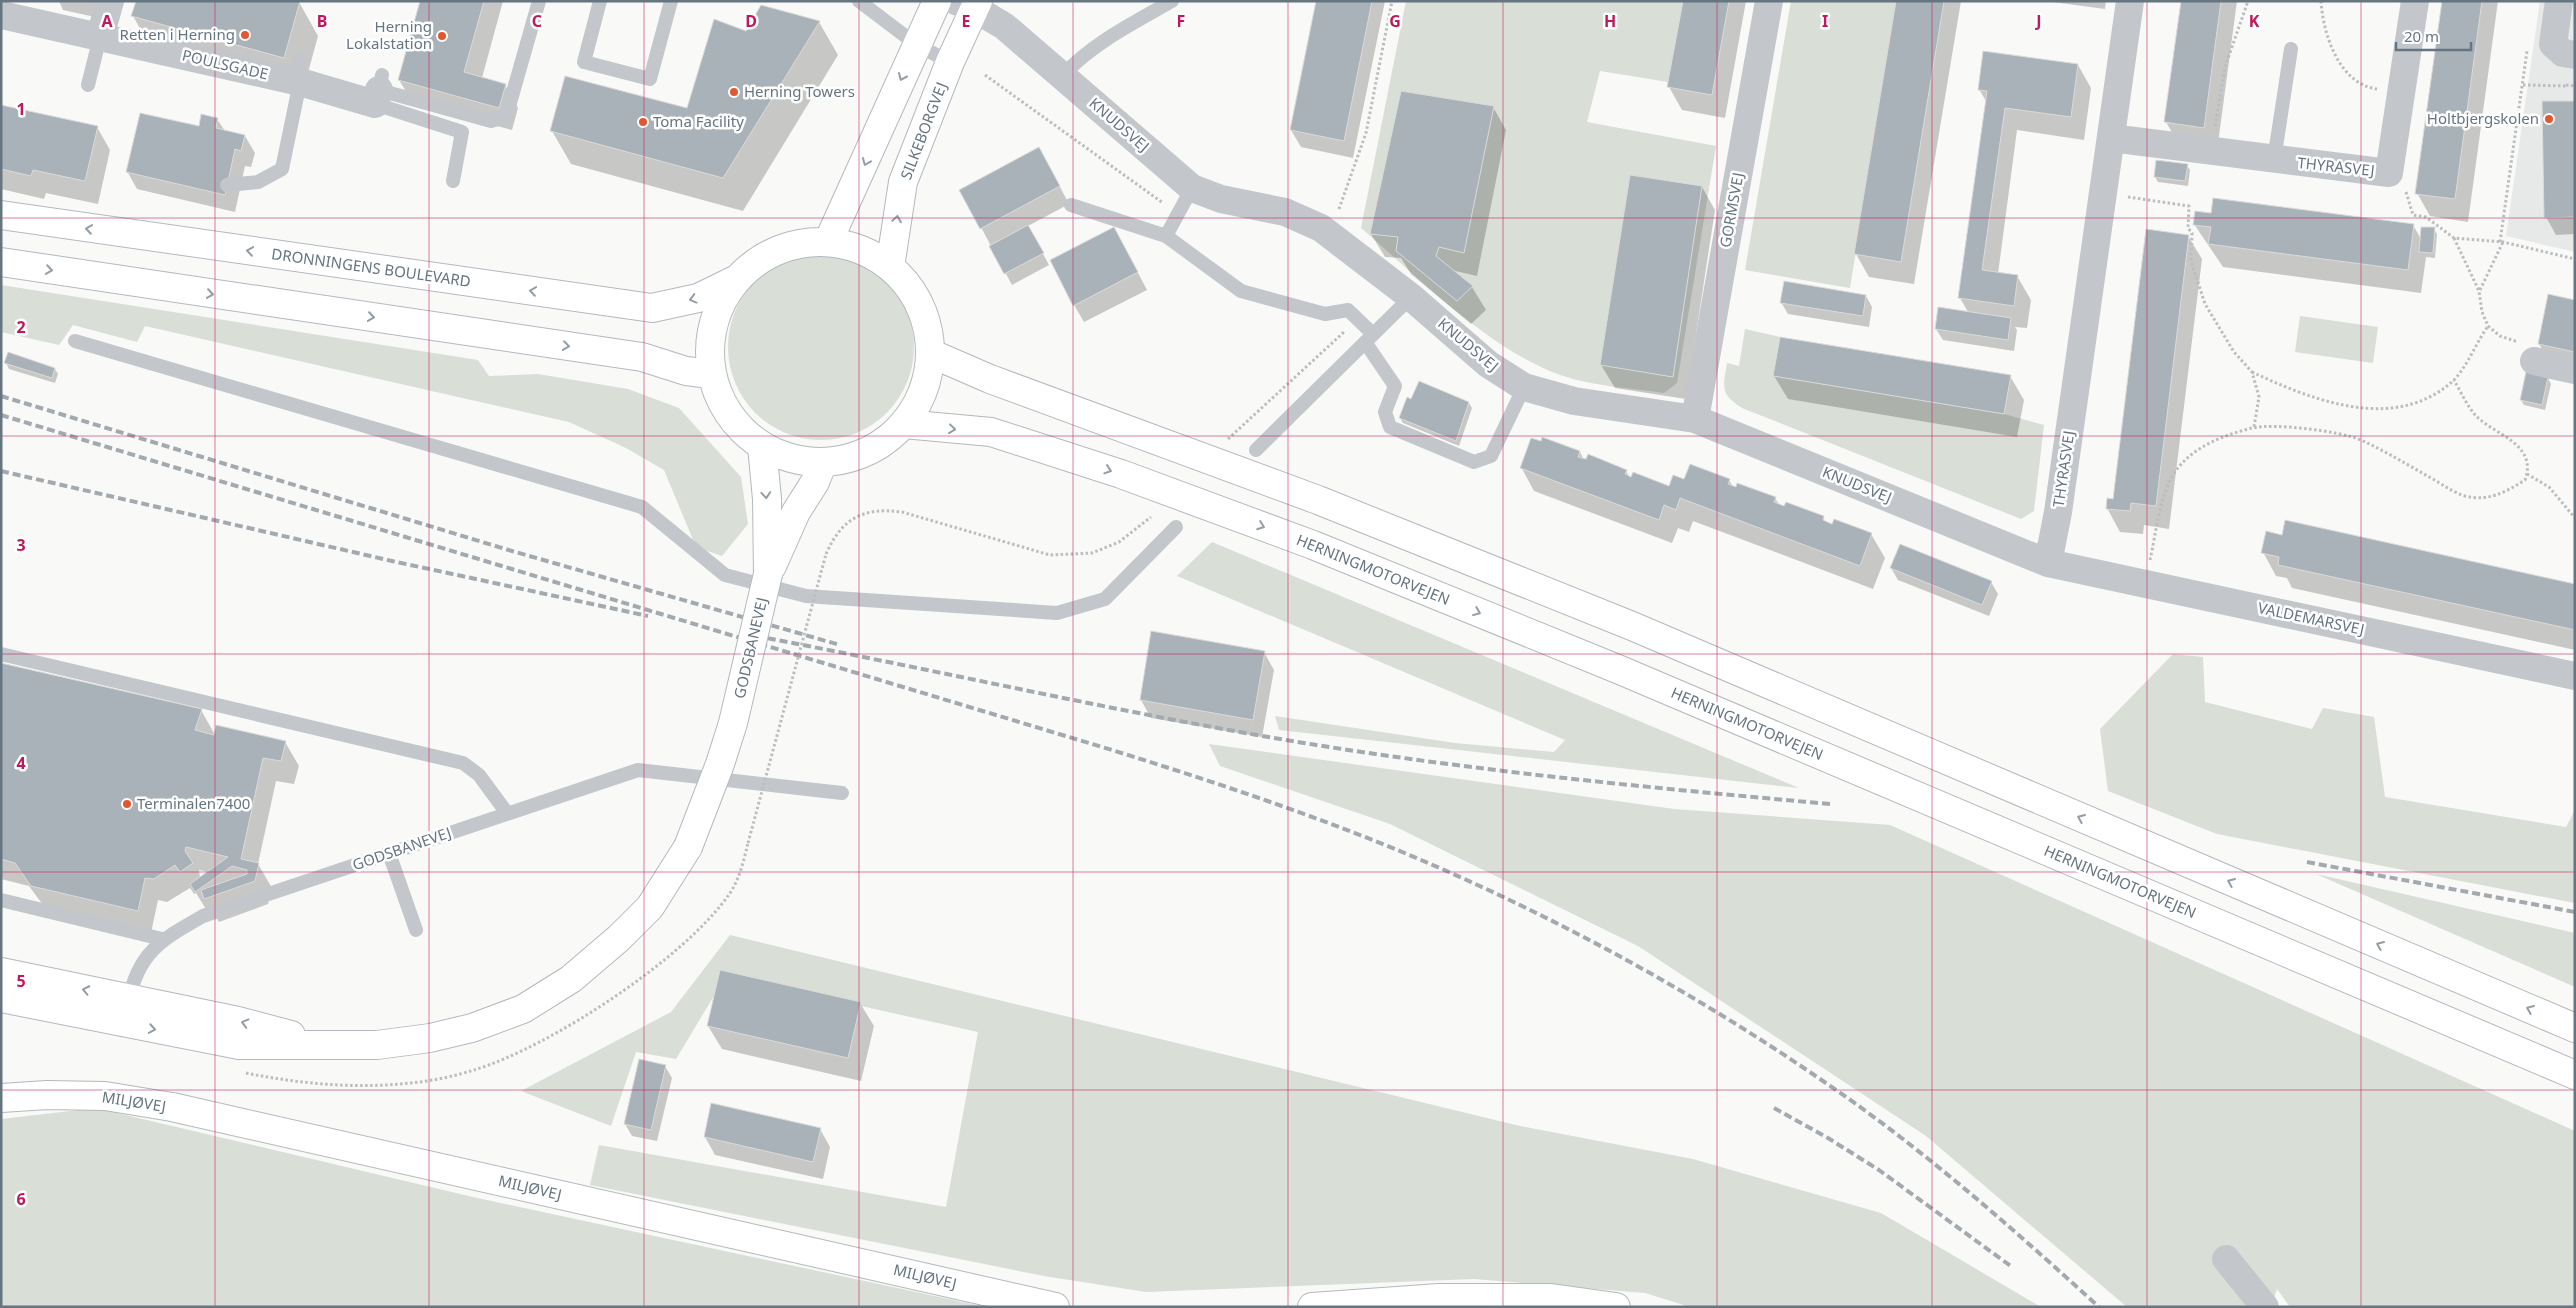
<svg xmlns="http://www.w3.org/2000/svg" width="2576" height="1308" viewBox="0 0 2576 1308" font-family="'Noto Sans',sans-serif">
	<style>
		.built { fill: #e7e8e8 }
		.green { fill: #d9ded6 }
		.shadow { fill: #0003; fill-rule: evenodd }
		.building { fill: #a9b2b8; stroke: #dbdbd9 }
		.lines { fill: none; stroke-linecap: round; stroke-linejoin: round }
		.secondary-casing { stroke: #b3b9be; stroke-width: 30 }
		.highway-casing { stroke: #b4b8bc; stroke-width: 30 }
		.path { stroke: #bbbec1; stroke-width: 3; stroke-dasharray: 2.5 2.5; stroke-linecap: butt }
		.lane { stroke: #c3c7cb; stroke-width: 14 }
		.street { stroke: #c3c7cb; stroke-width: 28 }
		.secondary { stroke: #fff; stroke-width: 28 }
		.highway { stroke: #fff; stroke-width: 28 }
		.rail { stroke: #a2a9af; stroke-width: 4; stroke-dasharray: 8 4; stroke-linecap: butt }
		.secondary-bridge-casing { stroke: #b3b9be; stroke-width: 30; stroke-linecap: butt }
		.path-bridge { stroke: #bbbec1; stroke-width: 3; stroke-dasharray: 2.5 2.5; stroke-linecap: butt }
		.secondary-bridge { stroke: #fff; stroke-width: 28 }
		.oneway { stroke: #939ea8 }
		.grid { fill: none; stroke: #c2185b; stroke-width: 1; stroke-opacity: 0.55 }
		.poi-dot { fill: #e2572f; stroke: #fff; stroke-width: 2 }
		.labels { text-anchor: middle; stroke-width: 5; stroke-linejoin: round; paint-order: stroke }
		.poi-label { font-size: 15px; fill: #657582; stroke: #fff; text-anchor: end }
		.street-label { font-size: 15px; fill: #657582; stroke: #fff }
		.grid-label { font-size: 16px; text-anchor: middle; font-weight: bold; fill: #c2185b; stroke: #fff; stroke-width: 5; stroke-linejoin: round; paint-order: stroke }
	</style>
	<rect width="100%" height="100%" fill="#f9f9f7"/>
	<!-- built -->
	<path class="built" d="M2540,1H2575V252L2506,236Z"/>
	<!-- green -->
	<path class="green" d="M1406,1H1683L1668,82L1600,71L1587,122L1716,146L1677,383L1664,393C1636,389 1608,387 1581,381C1501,363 1422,280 1361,228Z
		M1791,1H1896L1850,288L1745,270Z
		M728 347a93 93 0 1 1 186 0a93 93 0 1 1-186 0Z
		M1,285L478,360L489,376L538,374L628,389L679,408L741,477L748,524L722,556L696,547L664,470L626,448L569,422L145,326L137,342L73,325L59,345L1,332Z
		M2300,316L2378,327L2373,363L2295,352Z
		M1745,329L1780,337L1773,376L2004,414L2044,425L2034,511L2021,519L1742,408C1720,394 1723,388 1727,363L1739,366Z
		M1212,542L1799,788L1279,730L1275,716L1455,743L1554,752L1565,740L1177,576Z
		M2173,654L2203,657L2205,702L2312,729L2323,708L2374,717L2385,797L2566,827L2575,810V903L2217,834L2108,791L2100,729Z
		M1209,744L1674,809L1890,825L2575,1131V1307H2290L2277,1289L2271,1307H2127L1926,1136L1638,946L1390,824L1220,766Z
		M2316,874L2575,933V987Z
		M730,935L1520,1126L1693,1159L1881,1213L2041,1307H1690L1645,1293L1474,1279L1146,1292L1044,1276L590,1185L599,1145L946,1207L978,1032L726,976L676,1059L636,1052L611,1126L521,1091L671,1012Z
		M96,1108L473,1197L986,1307H1V1119Z"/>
	<!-- shadow -->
	<path class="shadow" d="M59,1H99L95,17L63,10Z
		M421,1H503L482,78L505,85L518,108L512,130L413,103L399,80Z
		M1317,1H1385L1353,158L1301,147L1291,130Z
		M1684,1H1746L1725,118L1682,110L1669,87Z
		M1897,1H1961L1914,284L1869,277L1856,254Z
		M2045,1H2106L2105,9Z
		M2182,1H2237L2217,151L2179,145L2166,122Z
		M2444,1H2498L2468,222L2430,216L2417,193Z
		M299,2L318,36L303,91L152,50L133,16Z
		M819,22L838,55L743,211L571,164L552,131L688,110L746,32Z
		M2078,65L2091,88L2084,140L2017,130L1998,274L2017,276L2031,300L2027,328L2015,327L2017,330L2014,351L1943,340L1936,329L1968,312L1960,298L1987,103L1979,89Z
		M2575,102V234L2556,235L2546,217Z
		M1,106L97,127L110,150L98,204L46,193L44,199L1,189Z
		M1493,107L1506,130L1477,276L1451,270L1472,287L1486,310L1471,324L1411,274L1401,258L1385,257L1371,234Z
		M217,119L225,131L245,136L255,153L251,167L245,166L235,212L137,189L127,171Z
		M2187,165L2190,170L2188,186L2158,182L2155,177Z
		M1049,166L1069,204L1028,226L1049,265L1012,285L961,190Z
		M1702,187L1715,210L1686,399L1615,388L1601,365Z
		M2194,224L2413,225L2421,239L2434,229L2437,234L2435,258L2426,257L2421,293L2223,267Z
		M2188,236L2202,259L2169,529L2144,525L2143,534L2120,532L2107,508L2114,500Z
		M1124,246L1147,290L1084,322L1074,305Z
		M1866,296L1872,307L1869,327L1788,314L1781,302Z
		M2575,301V372L2552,367L2539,344Z
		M6,363L55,369L58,374L55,383L9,369Z
		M1774,376H2010L2024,400L2017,437L1788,399Z
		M2548,378L2551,384L2545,410L2524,405L2521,400Z
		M1412,400L1469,403L1472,408L1459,446L1403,423L1400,418Z
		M1543,438L1580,452L1584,460L1626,471L1630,478L1670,487L1685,480H1729L1733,487L1775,498L1780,506L1823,517L1826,523L1871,534L1885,558L1873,589L1693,521L1689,532L1678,528L1672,543L1534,491L1521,467Z
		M2263,552L2575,585V650L2292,588L2287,578L2276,576Z
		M1891,568L1991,582L1998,594L1989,616L1898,580Z
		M1264,652L1274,670L1262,737L1151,718L1141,700Z
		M1,664L201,710L215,735L285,742L299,766L294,784L276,781L258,864L272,888L268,904L219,922L213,912L209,914L196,893L194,894L190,888L167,902L158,900L151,933L46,909L29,886L1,879ZM199,870L209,872L200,878Z
		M860,1003L874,1026L861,1081L722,1049L708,1026Z
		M665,1066L672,1078L657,1141L632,1136L625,1124Z
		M820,1129L830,1147L823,1179L715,1155L705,1137Z"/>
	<!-- building -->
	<path class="building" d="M136,1H300L284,58L131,16Z
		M420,1H484L464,72L506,84L499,108L398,80Z
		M1316,1H1372L1344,141L1290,130Z
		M1683,1H1729L1712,95L1667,87Z
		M1896,1H1944L1901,262L1854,254Z
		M2181,1H2221L2204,128L2164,122Z
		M2442,1H2482L2455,199L2415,194Z
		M761,5L820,21L723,178L550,131L565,76L687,108L714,19L746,31Z
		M1983,51L2078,64L2071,117L2005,108L1982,270L2018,275L2014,306L1958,298L1987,91L1978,90Z
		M1401,91L1494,106L1464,253L1439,247L1436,256L1473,286L1457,301L1396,251L1398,237L1370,234Z
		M2542,101H2575V217L2544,218Z
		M1,105L98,126L85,181L33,170L31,176L1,169Z
		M140,113L199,126L201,114L218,118L216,128L245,135L241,151L235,149L225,195L126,172Z
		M1039,147L1060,186L980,229L959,190Z
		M2156,160L2188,164L2185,181L2154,177Z
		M1630,175L1702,186L1673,377L1600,365Z
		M2213,198L2414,224L2408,270L2208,244L2211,227L2193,225L2195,211L2211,213Z
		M1028,225L1044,253L1004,274L989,246Z
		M1114,227L1138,272L1073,306L1050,260Z
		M2421,227H2435L2433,253L2419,252Z
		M2146,229L2189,235L2156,506L2131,503L2130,511L2106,509L2107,498L2113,499Z
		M1784,281L1866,295L1863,316L1780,303Z
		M2548,294L2575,300V352L2538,344Z
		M1938,307L2011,318L2008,340L1935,329Z
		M1780,337L2011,375L2004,414L1773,376Z
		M8,352L55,368L52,378L4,363Z
		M2526,372L2548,377L2542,405L2520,400Z
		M1419,381L1469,402L1456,441L1399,418L1407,397L1411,399Z
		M1542,437L1580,451L1578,457L1586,459L1588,454L1627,470L1625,474L1631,477L1633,472L1669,486L1673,475L1684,479L1690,464L1730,479L1728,484L1736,487L1737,483L1776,497L1774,502L1784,506L1786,502L1824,516L1823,520L1832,524L1834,519L1872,533L1860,566L1680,498L1676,510L1664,505L1659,520L1520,468L1531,438L1541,441Z
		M2285,520L2575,584V630L2278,565L2279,557L2261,553L2266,531L2282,535Z
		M1900,544L1992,581L1982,605L1890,568Z
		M1151,631L1265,651L1253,720L1140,700Z
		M1,663L202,709L195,730L214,735L216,725L286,741L281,761L263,758L241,859L259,863L255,881L204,899L201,890L247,874V870L232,866L195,892L190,884L228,857L186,847L185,851L193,863L180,872L175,865L154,879L145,878L138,911L31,886L15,863L1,859Z
		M720,970L861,1002L848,1058L707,1026Z
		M639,1059L666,1065L651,1130L624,1124Z
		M711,1103L821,1128L813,1162L704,1137Z"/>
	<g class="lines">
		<defs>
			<path id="secondary" d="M1,215L652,308L698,298L737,279
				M828,242L937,1
				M710 352a110 110 0 1 1 220 0a110 110 0 1 1-220 0Z
				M1,262L642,357L686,371L711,374
				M890,267L903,182L950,62L978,1
				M762,446L767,499L768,574
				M772,566L796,512L815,482L823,462
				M1,972L238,1021L291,1035
				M1,998L239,1045H377L430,1038L472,1028L523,1009L571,979L619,938L650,907L688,847
				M1,1098L47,1095L105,1096L172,1107L1055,1307
				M1312,1307L1439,1298H1551L1616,1307"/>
			<path id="highway" d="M930,353L990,379L1318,500L1632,626L2575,1028
				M904,424L991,432L1121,474L1313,545L1620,670L2575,1075"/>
		</defs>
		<!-- secondary casing -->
		<use href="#secondary" class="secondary-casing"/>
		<!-- highway casing -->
		<use href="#highway" class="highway-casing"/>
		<!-- path -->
		<path class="path" d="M2321,1C2323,34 2339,84 2377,89
			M985,75L1163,203
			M2523,85L2566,86
			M2566,85L2575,86
			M2215,126L2225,67L2248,1
			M2406,192L2413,215L2426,217L2454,238L2503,242L2575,259
			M2128,197L2189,206L2188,228L2192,233L2191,261L2205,304L2234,352L2252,372L2259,397L2254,427
			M1339,209L1366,133L1392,1
			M2454,238L2479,291L2482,312L2488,326L2500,336L2518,342
			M2500,242L2527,51
			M2480,290L2503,242
			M2252,372C2314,401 2395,433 2453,381C2467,367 2476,343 2488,326
			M1228,439L1344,332
			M2527,474L2549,487L2575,518
			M826,554C842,518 863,507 902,512L1050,555L1092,553L1119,542L1151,517
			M2150,560C2156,534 2160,490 2177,469C2195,446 2224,435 2252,428C2274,423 2340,431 2361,440C2385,451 2408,465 2431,478C2442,484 2452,492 2465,496C2488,502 2506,492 2525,480C2538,444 2495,435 2476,416C2467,406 2461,392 2454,380
			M246,1073C301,1084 355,1089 411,1083C432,1081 455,1076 474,1070C550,1047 686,958 730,893C740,878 744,859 748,843"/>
		<!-- lane -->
		<path class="lane" d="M600,1L584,62L650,79L671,1
			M859,1L917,45L950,62
			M382,75L379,90L491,121L506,117L539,1
			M1063,75C1093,43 1133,23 1172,1
			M296,81L301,59
			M88,85L100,37
			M375,104L462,132L453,181
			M2274,160L2291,49
			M227,185L258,182L282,169L300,82
			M1071,205L1166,236L1241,291L1325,314L1348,310L1373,334
			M1166,236L1192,188
			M75,341L642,507L725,575L806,596L1057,613L1105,599L1176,527
			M1365,342L1395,386L1385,412L1390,427L1474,462L1491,456L1524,387
			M1256,450L1411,297
			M1,654L463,763L479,775L507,813
			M389,853L416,930
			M1,900L162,939
			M128,1003C138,952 161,940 203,916L638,770L842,793"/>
		<!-- street -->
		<path class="street" d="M956,1L975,9L1004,26L1192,188L1221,199L1285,212L1321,228L1411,297L1488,364L1524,387L1574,401L1695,419L2048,563L2575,676
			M2559,1L2553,44L2563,53L2575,55
			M1,15L300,82L375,104L379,90
			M100,37L110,1
			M2111,138L2389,173L2415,1
			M2534,361L2575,370
			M1695,419L1769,1
			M2048,563L2058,512L2130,1
			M2226,1259L2265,1307"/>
		<!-- secondary -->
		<use href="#secondary" class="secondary"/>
		<!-- highway -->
		<use href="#highway" class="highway"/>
		<!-- rail -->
		<path class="rail" d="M1,396L512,551L840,645
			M1,415L1112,750C1208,780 1302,811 1395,849C1545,911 1689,989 1823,1081C1922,1148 2011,1227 2099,1307
			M1,471L392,561L648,616
			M756,636C937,670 1116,712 1298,742C1474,771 1652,788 1830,804
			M2307,862L2575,912
			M1774,1108L1828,1138L1879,1170L2012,1267"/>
		<defs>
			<path id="secondary-bridge" d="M688,847L720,764L733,723L768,574"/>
		</defs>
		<!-- secondary-bridge casing -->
		<use href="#secondary-bridge" class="secondary-bridge-casing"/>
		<!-- path-bridge -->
		<path class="path-bridge" d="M748,843L826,554"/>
		<!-- secondary-bridge -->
		<use href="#secondary-bridge" class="secondary-bridge"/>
	</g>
	<!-- one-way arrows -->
	<defs><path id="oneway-chevron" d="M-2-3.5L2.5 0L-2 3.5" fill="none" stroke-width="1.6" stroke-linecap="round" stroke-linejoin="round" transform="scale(1.25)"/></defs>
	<g class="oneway">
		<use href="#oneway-chevron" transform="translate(902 77) rotate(114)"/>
		<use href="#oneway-chevron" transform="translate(866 162) rotate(113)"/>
		<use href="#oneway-chevron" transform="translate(897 219) rotate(-81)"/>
		<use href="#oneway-chevron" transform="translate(89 229) rotate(-172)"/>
		<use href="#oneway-chevron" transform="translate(250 251) rotate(-172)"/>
		<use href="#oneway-chevron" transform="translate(49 270) rotate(9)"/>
		<use href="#oneway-chevron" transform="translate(533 291) rotate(-172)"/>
		<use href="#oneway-chevron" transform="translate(210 294) rotate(8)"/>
		<use href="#oneway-chevron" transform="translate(693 299) rotate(165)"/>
		<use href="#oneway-chevron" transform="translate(371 317) rotate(8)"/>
		<use href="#oneway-chevron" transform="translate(566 346) rotate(8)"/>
		<use href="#oneway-chevron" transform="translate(952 429) rotate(6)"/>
		<use href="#oneway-chevron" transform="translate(1108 470) rotate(18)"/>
		<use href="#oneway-chevron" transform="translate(766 495) rotate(86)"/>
		<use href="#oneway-chevron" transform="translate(1261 526) rotate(20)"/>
		<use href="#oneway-chevron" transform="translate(1477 612) rotate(22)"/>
		<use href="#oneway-chevron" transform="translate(2081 818) rotate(-157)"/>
		<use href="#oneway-chevron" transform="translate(2231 882) rotate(-157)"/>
		<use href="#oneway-chevron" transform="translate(2380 945) rotate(-157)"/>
		<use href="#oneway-chevron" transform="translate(86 990) rotate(-168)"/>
		<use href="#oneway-chevron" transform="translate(2530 1009) rotate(-157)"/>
		<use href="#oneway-chevron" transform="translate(245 1023) rotate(-165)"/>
		<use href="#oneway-chevron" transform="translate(152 1029) rotate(10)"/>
	</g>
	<!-- grid -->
	<path class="grid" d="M215,1V1307M429,1V1307M644,1V1307M859,1V1307M1073,1V1307M1288,1V1307M1503,1V1307M1717,1V1307M1932,1V1307M2147,1V1307M2361,1V1307M1,218H2575M1,436H2575M1,654H2575M1,872H2575M1,1090H2575"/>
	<!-- markers -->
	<g class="poi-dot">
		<circle cx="245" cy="35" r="5"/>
		<circle cx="442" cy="36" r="5"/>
		<circle cx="734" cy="92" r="5"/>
		<circle cx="2549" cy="119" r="5"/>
		<circle cx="643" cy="122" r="5"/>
		<circle cx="127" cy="804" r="5"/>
	</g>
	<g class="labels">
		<!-- poi labels -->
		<g class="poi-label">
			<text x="432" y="32">Herning<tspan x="432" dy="17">Lokalstation</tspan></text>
			<text x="235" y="40">Retten i Herning</text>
			<text x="744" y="97" text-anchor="start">Herning Towers</text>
			<text x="2539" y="124">Holtbjergskolen</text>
			<text x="653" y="127" text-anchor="start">Toma Facility</text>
			<text x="137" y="809" text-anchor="start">Terminalen7400</text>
		</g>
		<!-- street labels -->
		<g class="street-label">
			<text transform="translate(225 65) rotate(13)" y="5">POULSGADE</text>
			<text transform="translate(1119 125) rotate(41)" y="5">KNUDSVEJ</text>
			<text transform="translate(924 131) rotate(-69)" y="5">SILKEBORGVEJ</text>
			<text transform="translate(2336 167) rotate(6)" y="5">THYRASVEJ</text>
			<text transform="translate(1732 210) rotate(-80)" y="5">GORMSVEJ</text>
			<text transform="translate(371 268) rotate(8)" y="5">DRONNINGENS BOULEVARD</text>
			<text transform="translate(1468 345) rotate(40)" y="5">KNUDSVEJ</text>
			<text transform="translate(2064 469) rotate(-82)" y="5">THYRASVEJ</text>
			<text transform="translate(1857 485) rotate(22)" y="5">KNUDSVEJ</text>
			<text transform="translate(1373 570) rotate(22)" y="5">HERNINGMOTORVEJEN</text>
			<text transform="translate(2311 619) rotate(12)" y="5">VALDEMARSVEJ</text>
			<text transform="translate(751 648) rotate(-77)" y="5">GODSBANEVEJ</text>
			<text transform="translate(1747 724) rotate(23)" y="5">HERNINGMOTORVEJEN</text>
			<text transform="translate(402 849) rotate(-19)" y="5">GODSBANEVEJ</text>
			<text transform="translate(2120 882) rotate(23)" y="5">HERNINGMOTORVEJEN</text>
			<text transform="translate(134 1102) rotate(9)" y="5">MILJØVEJ</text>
			<text transform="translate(530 1188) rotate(13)" y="5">MILJØVEJ</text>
			<text transform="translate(925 1277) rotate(13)" y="5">MILJØVEJ</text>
		</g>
	</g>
	<g class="grid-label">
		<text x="107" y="27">A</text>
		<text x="322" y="27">B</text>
		<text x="537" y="27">C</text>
		<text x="751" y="27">D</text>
		<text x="966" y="27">E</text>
		<text x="1181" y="27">F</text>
		<text x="1395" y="27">G</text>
		<text x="1610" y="27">H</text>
		<text x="1825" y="27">I</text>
		<text x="2039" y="27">J</text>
		<text x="2254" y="27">K</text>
		<text x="21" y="115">1</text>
		<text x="21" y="333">2</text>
		<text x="21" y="551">3</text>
		<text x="21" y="769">4</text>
		<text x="21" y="987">5</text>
		<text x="21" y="1205">6</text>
	</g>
	<!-- border -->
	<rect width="2576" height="1308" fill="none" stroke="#657582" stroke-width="5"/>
	<!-- scale -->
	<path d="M2396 42v8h75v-8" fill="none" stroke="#657582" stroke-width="2.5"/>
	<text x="2404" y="42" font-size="15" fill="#657582" stroke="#ffffff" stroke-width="4" paint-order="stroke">20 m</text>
</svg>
